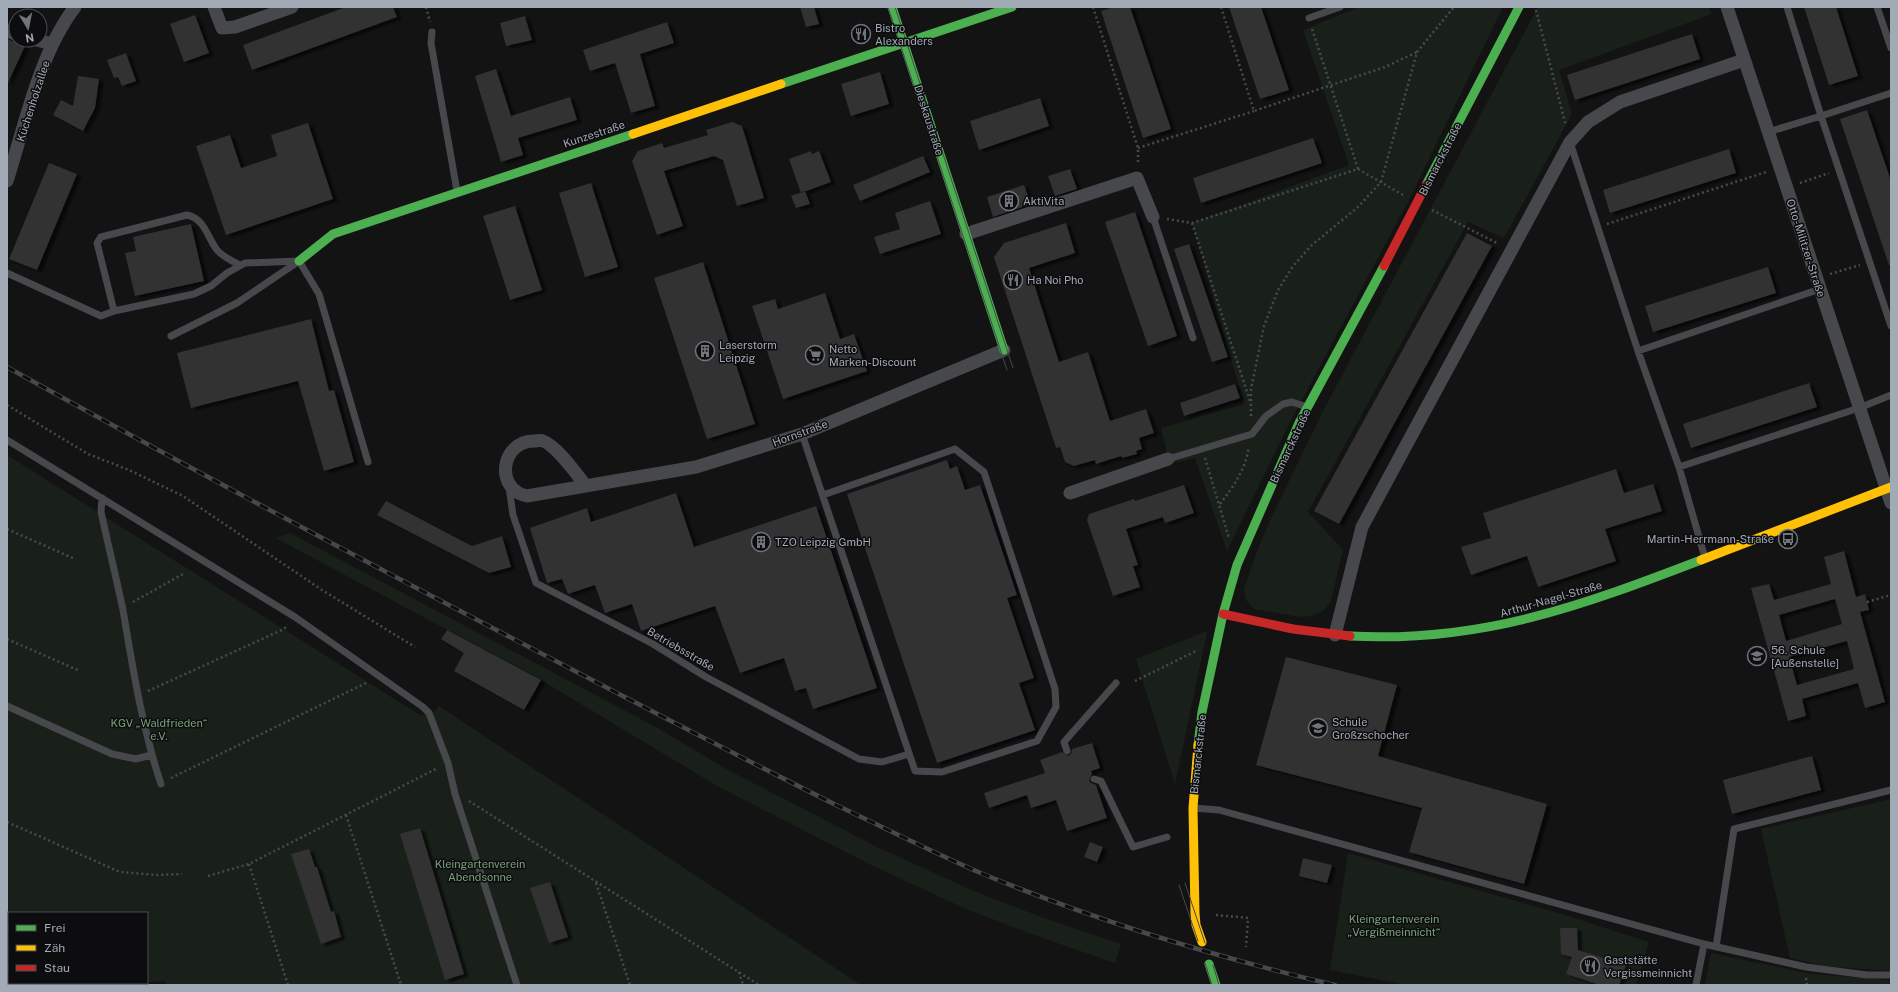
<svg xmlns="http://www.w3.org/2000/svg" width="1898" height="992" viewBox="0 0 1898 992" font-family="'Public Sans',sans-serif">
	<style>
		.green { fill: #192019 }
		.building { fill: #313132; fill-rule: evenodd; filter: url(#shadow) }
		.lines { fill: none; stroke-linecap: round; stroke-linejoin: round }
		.path { stroke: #484a4e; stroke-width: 2.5; stroke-dasharray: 2 3; stroke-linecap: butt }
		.lane { stroke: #47484c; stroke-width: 7 }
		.street { stroke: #47484c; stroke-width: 13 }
		.fast { stroke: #4caf50; stroke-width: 9 }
		.slow { stroke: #ffc107; stroke-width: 9 }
		.jam { stroke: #c62828; stroke-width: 9 }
		.tram { stroke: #46484b; stroke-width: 1 }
		.rail-casing { stroke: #46484b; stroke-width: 4.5 }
		.rail { stroke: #0d0d0f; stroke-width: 3; stroke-dasharray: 9; stroke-linecap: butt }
		.labels { text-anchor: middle; stroke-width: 3; stroke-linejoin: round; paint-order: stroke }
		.poi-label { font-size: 11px; fill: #a2aab5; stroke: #0d0d0f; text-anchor: start }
		.street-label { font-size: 11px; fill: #a2aab5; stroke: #0d0d0f }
		.park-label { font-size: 11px; fill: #79a278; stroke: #0d0d0f }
	</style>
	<defs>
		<filter id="shadow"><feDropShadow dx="4.5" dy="2.5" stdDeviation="1" flood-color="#0009"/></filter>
	</defs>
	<rect width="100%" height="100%" fill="#131313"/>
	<!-- green -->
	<path class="green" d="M1359,7H1503L1409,200L1288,426L1227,551L1195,458L1170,464L1161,428L1244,404L1192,223L1349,165L1303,30Z
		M1538,7H1709L1712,14L1559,70L1572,114L1504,238L1468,222L1308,512L1343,550L1331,601L1326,608L1321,612L1312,616L1301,617L1254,609L1246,600L1244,589L1256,554L1272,516L1323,411Z
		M7,455L420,715L434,712L439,706L861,985H167L164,981L147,982V913H9V983H73L72,985H8Z
		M290,533L654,726L728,770L879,848L974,891L1044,918L1121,944L1115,963L1037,936L966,909L871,865L719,787L541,680L276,538Z
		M1207,631L1204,647L1175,784L1136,659Z
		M1891,799V971L1824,966L1790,958L1761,829Z
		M1348,853L1562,914L1649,942L1636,985H1406L1330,970Z
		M1711,953L1811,974L1891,980V985H1705Z"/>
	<!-- building -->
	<path class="building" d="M346,7H393L397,17L252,70L243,45Z
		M800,7H814L819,24L806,27Z
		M1114,7H1130L1171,129L1143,138L1101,11Z
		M1229,7H1261L1289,90L1260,99Z
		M1804,7H1836L1858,76L1829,85Z
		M195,15L209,53L184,62L170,24Z
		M525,16L532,40L506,46L500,23Z
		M667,22L674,43L640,54L655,106L631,113L615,63L590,71L583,50Z
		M1692,34L1700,59L1575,100L1567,75Z
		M7,39L25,46L7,85Z
		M126,53L136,81L122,86L118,77L114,78L107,60Z
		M496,69L511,116L570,97L577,120L518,138L523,155L501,162L475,76Z
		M880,72L889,104L851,116L841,84Z
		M78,76L99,79L95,108L83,131L53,115L61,100L73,106Z
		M1040,98L1049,126L979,150L970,121Z
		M1867,110L1891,181V265H1889L1840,119Z
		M732,122L742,126L764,198L737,206L723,160L714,156L664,171L683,226L657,235L632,161L638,151L662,143L664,148L708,135L706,130Z
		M308,123L333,199L226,235L196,146L230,135L241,168L277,156L271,135Z
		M1313,138L1322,163L1201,203L1193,178Z
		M1729,149L1736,173L1610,213L1603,190Z
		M811,151L812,154L819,151L831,182L801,193L789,159Z
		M923,156L930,172L860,201L853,185Z
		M49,163L77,174L37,270L9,259Z
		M1070,169L1077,189L1055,196L1048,176Z
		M591,183L618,267L585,277L559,193Z
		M1024,185L1031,204L993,217L987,197Z
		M805,191L810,204L796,208L791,196Z
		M930,201L941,234L880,254L874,237L900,229L895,213Z
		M515,206L542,290L510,300L483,216Z
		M1135,212L1177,336L1148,346L1105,222Z
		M1066,223L1075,253L1029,268L1059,362L1088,352L1110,421L1146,409L1154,433L1139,438L1142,449L1136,451L1137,454L1122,458L1121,456L1096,464L1095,460L1074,466L1065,462L1060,447L1056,448L994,257L1004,243Z
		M191,224L204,281L135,296L125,253L136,251L133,237Z
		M1467,233L1492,246L1339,524L1314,511Z
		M1189,244L1228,357L1212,362L1174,249Z
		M703,262L755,424L707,439L654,278Z
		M1768,267L1776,293L1653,332L1645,306Z
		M825,293L840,339L854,334L867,371L783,399L752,306L775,299L778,309Z
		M311,319L329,391L334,390L354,462L324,471L298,381L191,408L177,353Z
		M1809,383L1817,407L1691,448L1683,424Z
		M1235,384L1240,398L1184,416L1180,403Z
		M947,460L950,469L957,466L965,490L980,485L1017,595L1007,598L1034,678L1019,683L1035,730L937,763L847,494Z
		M1616,469L1624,493L1653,484L1662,511L1605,529L1616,561L1538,587L1527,556L1471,575L1461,547L1491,538L1483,513Z
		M1184,485L1194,513L1165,523L1163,517L1126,529L1138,565L1133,566L1140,587L1113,596L1087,520L1089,514L1134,499L1135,501Z
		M676,493L694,547L816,506L877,688L813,709L806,688L795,691L784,658L740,673L715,606L641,631L632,604L605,613L595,585L568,594L562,579L547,583L530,528L587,508L591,522Z
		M386,501L472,546L502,536L511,567L489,573L377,515Z
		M1844,551L1856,597L1865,594L1869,610L1860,612L1885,702L1865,708L1858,683L1802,699L1806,716L1788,721L1751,588L1769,584L1774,600L1831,584L1824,557ZM1835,599L1842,624L1786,641L1779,615ZM1847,641L1854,669L1797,685L1789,657Z
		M447,630L541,680L524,710L454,671L464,653L441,639Z
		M1286,657L1397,685L1378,756L1547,804L1524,884L1409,852L1422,808L1256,765Z
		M1092,743L1100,768L1091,771L1092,774L1089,780L1091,783L1096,785L1107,818L1067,831L1056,800L1031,808L1027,795L989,808L984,793L1045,773L1040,760L1062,752L1068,756L1071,754L1072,749Z
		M1812,756L1821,790L1732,814L1723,780Z
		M420,828L464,974L445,980L400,834Z
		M1090,842L1103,847L1097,862L1084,857Z
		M309,849L315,867H317L331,912L334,911L341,937L321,944L291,854Z
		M1303,858L1332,865L1327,883L1299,876Z
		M550,882L568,937L549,943L530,888Z
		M1560,928H1577L1578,950L1626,965L1619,985H1600L1566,974L1572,957L1561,954Z"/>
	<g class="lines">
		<!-- path -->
		<path class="path" d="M426,7L430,22
			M1093,7L1138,148V165
			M1221,7L1254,111L1385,67L1417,52
			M1536,10L1566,126
			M1138,148L1254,111
			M1358,169L1403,195
			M1800,183L1829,173
			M1432,210L1499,244
			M1167,219L1192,223L1358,169L1312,29
			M1192,223L1250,401
			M1607,224L1766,172
			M1830,274L1860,265
			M7,405L88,454L129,470L183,496L322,590L415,647
			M1251,416V389L1264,326L1278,290L1293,266L1312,245L1358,207L1381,182L1417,52L1454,7
			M1205,458L1229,538
			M1220,504C1234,486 1245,470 1249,447
			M7,529L75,559
			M133,602L185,573
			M1867,602L1891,595
			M7,639L80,671
			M1135,681L1198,650
			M148,691L284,629L288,625
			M171,778L368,682
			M469,801L759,985
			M346,815L401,985
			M7,822L120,872L156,875L182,874
			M249,864L288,985
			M208,876L249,864L438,768
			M596,883L630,985
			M1216,915L1248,918L1246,947
			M739,972L743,985
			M1806,978L1807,985"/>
		<!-- lane -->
		<path class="lane" d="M1877,7L1891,48
			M1309,18L1340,7
			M432,32L431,43L457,191
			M1891,93L1821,116L1891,326
			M1768,132L1821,116L1787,7
			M1570,142L1638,351L1679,467L1705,558
			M1153,217L1193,338
			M299,261L319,294L368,462
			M240,265C232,261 223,257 217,250C207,237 205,219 187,215L101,237L97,243L114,311L194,294L211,286L227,273L245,263L299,261
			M7,273L101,316L114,311
			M171,336L237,303L299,261
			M1638,351L1820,289
			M802,434L915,771L942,772L1037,741L1056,707L1055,689L984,472L955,449L823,495
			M7,440L295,617L423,707L429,713L448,763L455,794L517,985
			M1168,459L1252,434L1266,416L1283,404L1292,402L1307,407
			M1679,467L1859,408L1891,395
			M509,487L513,515L536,583L653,644L706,677L859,759L882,762L909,754
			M102,498L101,512C108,544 116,577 123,610C133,669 142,727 161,784
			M7,706L112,754L136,759L151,755
			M1067,751L1064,742L1116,683
			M1094,779L1101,781L1133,847L1167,837
			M1193,808L1219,810L1704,944L1806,967L1867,975H1891
			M1716,947L1734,829L1891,790
			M1696,985L1704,944"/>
		<!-- street -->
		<path class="street" d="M214,7L222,28L235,27L292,7
			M1727,7L1891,503
			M7,31L16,34
			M37,40L52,44
			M7,181C25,125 39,54 75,7
			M966,234L1137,178L1153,217
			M586,486C577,475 557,446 543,441C541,440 537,441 534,441C501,441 494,489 527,496L696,467L802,434L1004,350
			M1070,493L1168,459
			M1335,635L1362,527L1570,142L1588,122L1620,102L1744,60"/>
		<!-- fast -->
		<path class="fast" d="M892,7L1004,350
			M781,84L1012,7
			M1426,185L1519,7
			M299,261L333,234L633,134
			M1350,636C1481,643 1581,606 1701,560
			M1198,745L1202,712L1223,614L1237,565L1299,423L1384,266
			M1209,964L1216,985"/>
		<!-- slow -->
		<path class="slow" d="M633,134L781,84
			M1701,560L1891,487
			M1198,745L1193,808L1195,913L1196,925L1202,942"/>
		<!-- jam -->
		<path class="jam" d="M1384,266L1426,185
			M1223,614L1293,629L1350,636"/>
		<!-- tram -->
		<path class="tram" d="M888,7L1007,370
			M895,7L1013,368
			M1185,883L1205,943
			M1179,885L1198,941
			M1205,963L1212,985
			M1213,965L1219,985"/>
		<defs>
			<path id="rail" d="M7,367C194,471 383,571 573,670C661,716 748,761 836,805C885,828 934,853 983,874C1097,921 1215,957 1335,985"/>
		</defs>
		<!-- rail casing -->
		<use href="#rail" class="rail-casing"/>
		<!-- rail -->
		<use href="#rail" class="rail"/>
	</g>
	<!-- icons -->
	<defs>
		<symbol id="restaurant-ring" viewBox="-11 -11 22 22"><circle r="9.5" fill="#0d0d0f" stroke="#70757c" stroke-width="1.5"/><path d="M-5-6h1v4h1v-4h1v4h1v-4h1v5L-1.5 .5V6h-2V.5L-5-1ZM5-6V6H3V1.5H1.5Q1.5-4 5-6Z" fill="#70757c"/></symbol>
		<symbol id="building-ring" viewBox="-11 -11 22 22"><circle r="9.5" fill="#0d0d0f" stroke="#70757c" stroke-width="1.5"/><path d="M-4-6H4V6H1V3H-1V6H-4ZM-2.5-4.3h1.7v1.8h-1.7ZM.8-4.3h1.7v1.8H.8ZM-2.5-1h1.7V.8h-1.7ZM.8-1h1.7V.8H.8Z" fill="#70757c"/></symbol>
		<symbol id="supermarket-ring" viewBox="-11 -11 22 22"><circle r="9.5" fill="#0d0d0f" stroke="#70757c" stroke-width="1.5"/><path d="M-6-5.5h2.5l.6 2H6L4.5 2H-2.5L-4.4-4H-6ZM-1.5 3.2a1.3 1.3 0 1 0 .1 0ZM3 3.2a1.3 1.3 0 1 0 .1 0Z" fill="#70757c"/></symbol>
		<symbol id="bus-ring" viewBox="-11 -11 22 22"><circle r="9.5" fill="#0d0d0f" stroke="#70757c" stroke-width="1.5"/><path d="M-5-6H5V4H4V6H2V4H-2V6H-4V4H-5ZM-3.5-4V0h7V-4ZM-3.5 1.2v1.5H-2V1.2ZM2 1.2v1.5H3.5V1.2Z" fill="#70757c"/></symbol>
		<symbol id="school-ring" viewBox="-11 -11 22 22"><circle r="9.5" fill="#0d0d0f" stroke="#70757c" stroke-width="1.5"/><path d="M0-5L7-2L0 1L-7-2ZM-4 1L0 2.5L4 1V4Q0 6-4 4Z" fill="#70757c"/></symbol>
	</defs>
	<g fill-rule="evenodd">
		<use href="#restaurant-ring" x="850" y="23" width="22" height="22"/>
		<use href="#building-ring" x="998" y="190" width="22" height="22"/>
		<use href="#restaurant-ring" x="1002" y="269" width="22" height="22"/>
		<use href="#building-ring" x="694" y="340" width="22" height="22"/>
		<use href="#supermarket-ring" x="804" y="344" width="22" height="22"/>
		<use href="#bus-ring" x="1777" y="528" width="22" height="22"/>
		<use href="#building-ring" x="750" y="531" width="22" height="22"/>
		<use href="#school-ring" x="1746" y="645" width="22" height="22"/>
		<use href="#school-ring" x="1307" y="717" width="22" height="22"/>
		<use href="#restaurant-ring" x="1579" y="955" width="22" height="22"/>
	</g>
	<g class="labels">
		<!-- poi labels -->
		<g class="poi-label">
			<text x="875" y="32">Bistro<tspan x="875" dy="13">Alexanders</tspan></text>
			<text x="1023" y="205">AktiVita</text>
			<text x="1027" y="284">Ha Noi Pho</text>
			<text x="719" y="349">Laserstorm<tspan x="719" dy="13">Leipzig</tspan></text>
			<text x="829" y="353">Netto<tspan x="829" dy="13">Marken-Discount</tspan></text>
			<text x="1774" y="543" text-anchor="end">Martin-Herrmann-Straße</text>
			<text x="775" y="546">TZO Leipzig GmbH</text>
			<text x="1771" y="654">56. Schule<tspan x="1771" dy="13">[Außenstelle]</tspan></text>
			<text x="1332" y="726">Schule<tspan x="1332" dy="13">Großzschocher</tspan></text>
			<text x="1604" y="964">Gaststätte<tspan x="1604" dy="13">Vergissmeinnicht</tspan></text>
		</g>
		<!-- street labels -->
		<g class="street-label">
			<text transform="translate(33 101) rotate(-72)" y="4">Küchenholzallee</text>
			<text transform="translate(929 120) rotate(72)" y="4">Dieskaustraße</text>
			<text transform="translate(594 134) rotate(-18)" y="4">Kunzestraße</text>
			<text transform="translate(1440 159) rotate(-63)" y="4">Bismarckstraße</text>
			<text transform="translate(1806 248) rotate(72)" y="4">Otto-Militzer-Straße</text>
			<text transform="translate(800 433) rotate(-20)" y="4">Hornstraße</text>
			<text transform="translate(1290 446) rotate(-65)" y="4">Bismarckstraße</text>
			<text transform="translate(1551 599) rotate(-16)" y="4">Arthur-Nagel-Straße</text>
			<text transform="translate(681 649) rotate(30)" y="4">Betriebsstraße</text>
			<text transform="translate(1198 754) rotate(-84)" y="4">Bismarckstraße</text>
		</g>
		<!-- park labels -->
		<g class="park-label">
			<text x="159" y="727">KGV „Waldfrieden“<tspan x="159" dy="13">e.V.</tspan></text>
			<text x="480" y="868">Kleingartenverein<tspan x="480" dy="13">Abendsonne</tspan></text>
			<text x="1394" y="923">Kleingartenverein<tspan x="1394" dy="13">„Vergißmeinnicht“</tspan></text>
		</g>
	</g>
	<!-- border -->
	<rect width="1898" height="992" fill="none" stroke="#a2aab5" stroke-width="16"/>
	<!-- legend -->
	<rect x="8" y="912" width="140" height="72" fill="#0d0d0f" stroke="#494c51"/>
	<rect x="16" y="925" width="20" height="6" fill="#4caf50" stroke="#494c51"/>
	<text x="44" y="932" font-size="12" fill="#a2aab5">Frei</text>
	<rect x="16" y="945" width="20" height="6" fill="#ffc107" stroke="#494c51"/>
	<text x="44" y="952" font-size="12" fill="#a2aab5">Zäh</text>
	<rect x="16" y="965" width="20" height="6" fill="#c62828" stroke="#494c51"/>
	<text x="44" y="972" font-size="12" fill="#a2aab5">Stau</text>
	<!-- north arrow -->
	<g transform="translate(28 28) rotate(170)"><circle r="19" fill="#0d0d0f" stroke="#494c51"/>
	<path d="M0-3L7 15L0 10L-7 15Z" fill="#70757c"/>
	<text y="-6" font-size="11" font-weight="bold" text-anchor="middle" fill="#a2aab5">N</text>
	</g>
</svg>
